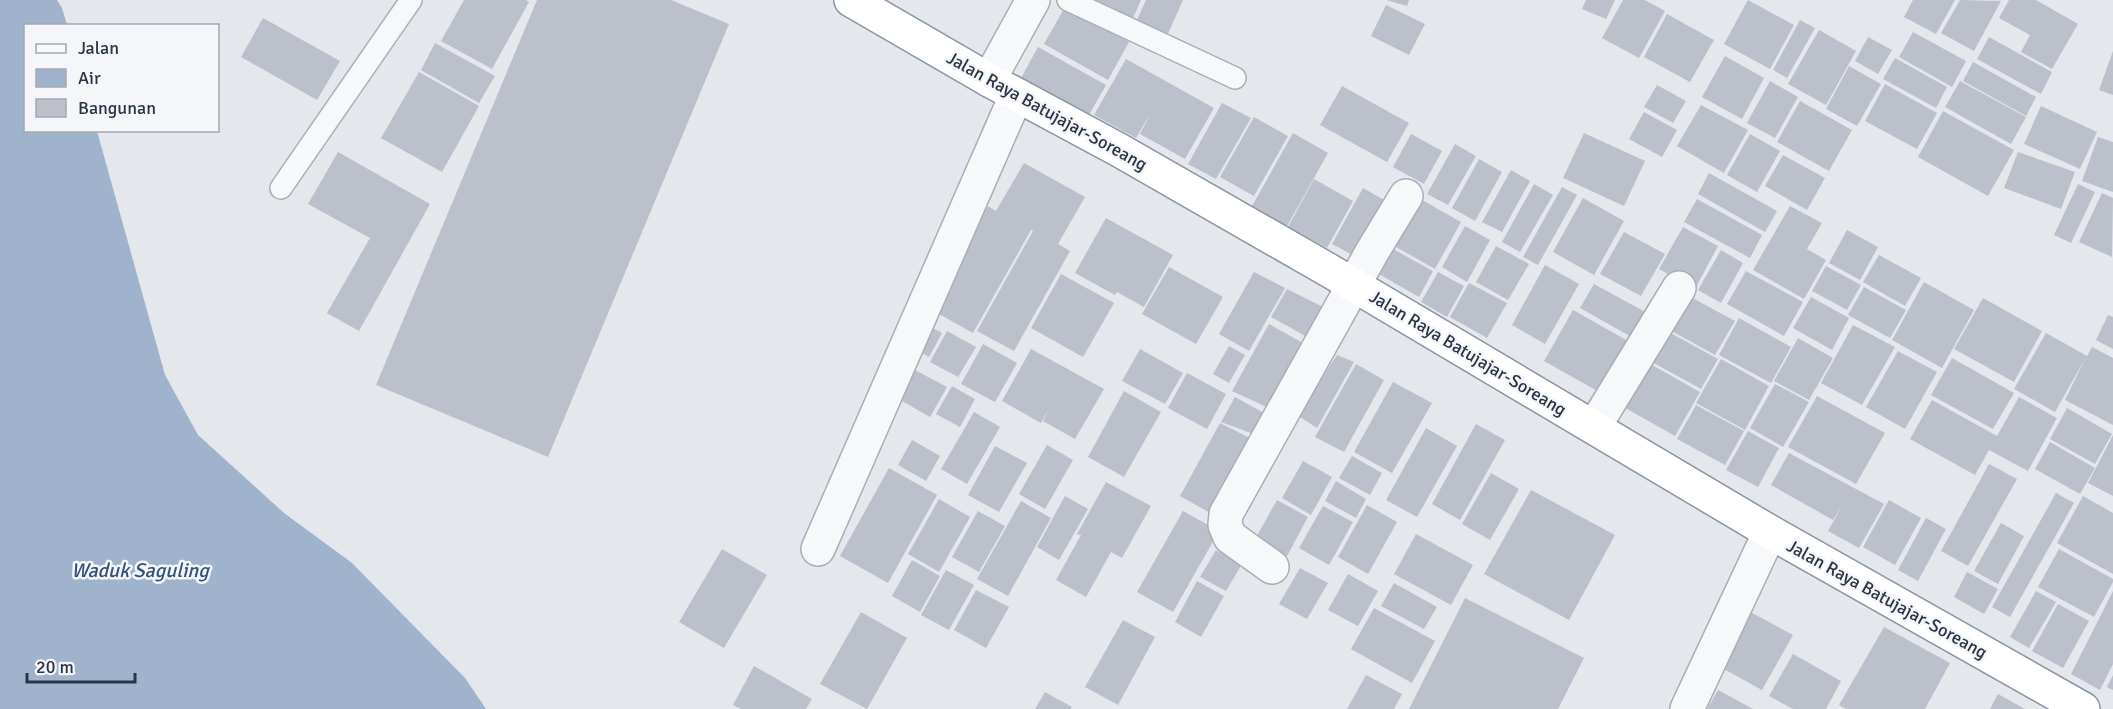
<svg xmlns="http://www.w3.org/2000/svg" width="2113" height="709" viewBox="0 0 2113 709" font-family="Signika,sans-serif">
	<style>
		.water { fill: #9fb4cc }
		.building { fill: #bbc0ca }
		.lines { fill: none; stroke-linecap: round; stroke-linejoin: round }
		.lane-casing { stroke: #a9aeb7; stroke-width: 24 }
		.street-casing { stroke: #a9aeb7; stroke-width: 36 }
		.highway-casing { stroke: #8b94a3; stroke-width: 36 }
		.lane { stroke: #f7f8fa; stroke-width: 21 }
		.street { stroke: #f7f8fa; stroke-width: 33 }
		.highway { stroke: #fff; stroke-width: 33 }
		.labels { text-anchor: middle; stroke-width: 5; stroke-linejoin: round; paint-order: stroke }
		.street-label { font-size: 18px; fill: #2b3445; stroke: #f4f6f9 }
		.water-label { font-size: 20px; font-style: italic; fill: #34527a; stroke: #f4f6f9 }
	</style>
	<rect width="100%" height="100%" fill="#e4e7ec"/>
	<!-- water -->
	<path class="water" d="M0,0H57L62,8L67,25L26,26V130L97,131L165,375L198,435L284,513L352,563L465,678L486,709H0Z"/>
	<!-- building -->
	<path class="building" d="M464,0H526L529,2L492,69L441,41Z
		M537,0H671L729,24L548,457L376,385Z
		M1079,0H1141L1131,23Z
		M1146,0H1183L1167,36L1136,22Z
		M1386,0H1409L1407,6Z
		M1586,0H1615L1606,19L1582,9Z
		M1623,0H1645L1665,11L1639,58L1602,38Z
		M1748,0L1794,25L1770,69L1724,44Z
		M1913,0H1955L1936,34L1904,17Z
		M1960,0L2001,1L1974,51L1941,33Z
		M2009,0H2036L2078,24L2052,69L2021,52L2030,35L1999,18Z
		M1386,5L1425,24L1409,55L1371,36Z
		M1065,7L1129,42L1108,80L1044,44Z
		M1667,14L1714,40L1690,82L1644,57Z
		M263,18L340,61L317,100L241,57Z
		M1800,20L1815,28L1787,78L1773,70Z
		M1819,30L1856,51L1826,105L1788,84Z
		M1913,32L1966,61L1952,87L1899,57Z
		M1868,37L1892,50L1878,74L1855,61Z
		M1989,37L2052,72L2041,94L1977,59Z
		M435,43L495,76L479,103L421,70Z
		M1038,47L1106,85L1089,115L1021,78Z
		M2113,51V95L2099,90Z
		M1725,56L1764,78L1742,119L1702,97Z
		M1895,58L1947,87L1936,108L1883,79Z
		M1126,59L1214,108L1185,159L1140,134L1151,112L1136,138L1094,115Z
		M1973,62L2036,97L2026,116L1963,81Z
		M1849,66L1881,84L1857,126L1826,109Z
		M419,72L479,106L442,172L381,138Z
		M1770,81L1798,97L1775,138L1747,123Z
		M1960,81L2026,117L2011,144L1945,107Z
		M1885,84L1937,113L1917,149L1865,121Z
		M1657,85L1686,101L1673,123L1644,107Z
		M1342,86L1409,123L1387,162L1320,125Z
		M1800,101L1852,130L1829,171L1777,142Z
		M1222,103L1251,118L1216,179L1188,164Z
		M1701,105L1748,130L1724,173L1677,146Z
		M2041,106L2097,132L2080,169L2024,144Z
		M1943,111L2014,150L1988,196L1918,157Z
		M1644,112L1677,130L1662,157L1629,139Z
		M1254,117L1288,136L1254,196L1220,177Z
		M1293,133L1328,153L1286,228L1251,208Z
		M1584,133L1645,161L1624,206L1563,178Z
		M1411,134L1442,151L1424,184L1393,167Z
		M1750,134L1780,151L1757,192L1727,175Z
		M2098,137L2113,142V192L2082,181Z
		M1455,144L1476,156L1448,205L1427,194Z
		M338,152L430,204L359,331L327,313L370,238L308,204Z
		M2018,152L2075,172L2061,209L2004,188Z
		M1783,155L1825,178L1807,210L1765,186Z
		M1479,159L1502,172L1475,221L1452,208Z
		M1024,163L1085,197L1058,244L1070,251L1014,351L977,331L1033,231L1031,230L973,333L930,309L988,206L996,211Z
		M1511,170L1530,181L1502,232L1482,222Z
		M1709,173L1777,211L1765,232L1698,194Z
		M1314,179L1353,201L1327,248L1288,227Z
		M1534,184L1553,195L1520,252L1502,242Z
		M2078,184L2095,192L2071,243L2054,235Z
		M1562,187L1577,195L1538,265L1523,257Z
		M1363,188L1393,205L1362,260L1332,244Z
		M2102,193L2113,198L2112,257L2079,242Z
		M1415,196L1461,222L1435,269L1389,243Z
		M1583,198L1624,221L1594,275L1553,252Z
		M1697,199L1762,235L1750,258L1684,222Z
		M1790,206L1822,223L1807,249L1826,260L1804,299L1753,270Z
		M1106,218L1173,255L1144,307L1117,292L1115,295L1075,273Z
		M1465,226L1490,240L1467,282L1442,267Z
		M1683,227L1718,246L1695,289L1659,269Z
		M1847,230L1878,247L1860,280L1829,263Z
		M1624,232L1665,254L1641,296L1600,274Z
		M1384,244L1433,271L1419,297L1370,269Z
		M1496,246L1529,264L1508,300L1476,282Z
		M1721,250L1743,263L1721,303L1698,290Z
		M1879,255L1921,278L1905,306L1863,282Z
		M1545,265L1579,284L1545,344L1512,325Z
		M1826,266L1861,285L1847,310L1812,291Z
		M1169,267L1223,297L1196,344L1142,314Z
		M1746,271L1803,302L1784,336L1727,304Z
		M1254,272L1285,288L1249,351L1219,334Z
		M1438,272L1464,286L1447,317L1421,302Z
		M1061,274L1114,303L1083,357L1031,328Z
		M1924,282L1974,310L1942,368L1892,340Z
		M1469,283L1507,303L1487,338L1450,317Z
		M1594,284L1649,314L1635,339L1580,308Z
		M1864,287L1906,310L1890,338L1848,315Z
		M1287,289L1327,309L1318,343L1271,317Z
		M1687,295L1735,321L1715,355L1668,329Z
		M1811,297L1849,318L1832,350L1793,328Z
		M1983,298L2042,331L2014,382L1954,349Z
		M1573,310L1630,342L1601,393L1544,361Z
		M2108,315L2113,317V349L2096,340Z
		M1739,318L1791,347L1771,383L1719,355Z
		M1269,324L1310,347L1271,409L1232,391Z
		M1853,325L1895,347L1862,405L1821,383Z
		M929,326L942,333L929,357L916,350Z
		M947,331L976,347L958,377L930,362Z
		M1667,331L1718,359L1701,389L1650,361Z
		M2046,333L2087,356L2092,347L2113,358V425L2065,400L2085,359L2055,412L2014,389Z
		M1798,338L1833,358L1809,400L1774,381Z
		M983,344L1017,363L995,402L961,384Z
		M1229,346L1245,355L1229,383L1213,374Z
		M1031,349L1104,389L1075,439L1043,421L1051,405L1041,423L1002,401Z
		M1140,349L1183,373L1165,404L1122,381Z
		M1898,351L1937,372L1905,429L1866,407Z
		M1337,355L1354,362L1317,428L1297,415Z
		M1952,358L2014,393L1993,429L1931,395Z
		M1721,359L1769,386L1745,430L1696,403Z
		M1645,361L1700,392L1675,436L1620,405Z
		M1356,364L1384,380L1344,452L1315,437Z
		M913,369L947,387L930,417L897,398Z
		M1187,373L1226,394L1207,429L1168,408Z
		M1393,382L1432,403L1392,473L1354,452Z
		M1775,384L1809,402L1783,447L1750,428Z
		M952,386L975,399L960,427L936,414Z
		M1124,391L1161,412L1124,477L1088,457Z
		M1817,396L1885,433L1856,484L1788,447Z
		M1235,397L1271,417L1259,436L1221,422Z
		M2019,397L2057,418L2028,471L1989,450L1975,475L1910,439L1932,400L1997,436Z
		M1696,405L1744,431L1725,465L1677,439Z
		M2067,408L2112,434L2095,464L2050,439Z
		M974,412L1000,427L967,484L941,469Z
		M1220,423L1256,441L1221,519L1180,496Z
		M1476,424L1505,440L1460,520L1432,504Z
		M1426,428L1457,446L1417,517L1386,500Z
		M1748,431L1779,448L1758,487L1726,470Z
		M2113,435V496L2088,483Z
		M912,440L940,456L926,481L898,465Z
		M2050,442L2095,468L2080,494L2035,469Z
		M1047,445L1073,460L1045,509L1019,494Z
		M995,446L1027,463L999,512L968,495Z
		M1789,453L1884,504L1859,548L1828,531L1842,506L1833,520L1771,485Z
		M1352,456L1382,473L1370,495L1339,478Z
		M1303,461L1332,477L1311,515L1282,498Z
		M1989,464L2017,479L1968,566L1941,551Z
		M889,468L937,495L888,583L840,556Z
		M1491,473L1519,489L1490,540L1462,524Z
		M1336,481L1366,499L1356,518L1325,501Z
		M1106,482L1151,506L1122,558L1111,552L1086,597L1056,580L1081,535L1077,534Z
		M1531,490L1615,535L1569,620L1484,574Z
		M2056,493L2074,503L2010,617L1992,607Z
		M1065,496L1088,509L1059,560L1037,547Z
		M2083,496L2113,513V574L2057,543Z
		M939,499L970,517L939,572L908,554Z
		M1277,500L1308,517L1285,560L1253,543Z
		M1889,500L1921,518L1895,565L1863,547Z
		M1021,501L1051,518L1008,596L977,579Z
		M1367,505L1397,522L1368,574L1338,557Z
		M1323,506L1353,522L1329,565L1299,548Z
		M978,511L1005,526L979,572L952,557Z
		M1183,511L1219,531L1173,612L1137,592Z
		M1926,518L1946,529L1918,581L1898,570Z
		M2001,523L2024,536L1998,584L1974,571Z
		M1416,534L1473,565L1451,605L1394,574Z
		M722,549L767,575L724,648L679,622Z
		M2059,549L2113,579V582L2094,617L2038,587Z
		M1216,550L1242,564L1226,591L1200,577Z
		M912,560L940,576L920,612L892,596Z
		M1300,568L1328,583L1307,619L1279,604Z
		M946,570L974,585L949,630L921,615Z
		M1967,572L1998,589L1984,614L1954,597Z
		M1348,574L1378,591L1358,626L1328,610Z
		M1197,581L1224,596L1201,637L1175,622Z
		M1394,583L1437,607L1424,629L1381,606Z
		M976,590L1009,607L986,648L954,630Z
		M2036,591L2056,602L2029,648L2010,637Z
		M2113,591V664L2100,690L2071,674Z
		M1465,598L1584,658L1558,709H1409Z
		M2058,604L2089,621L2063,668L2032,651Z
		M1374,608L1435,641L1412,683L1351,649Z
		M1743,608L1793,635L1762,690L1713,663Z
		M861,612L907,638L867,709L820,684Z
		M1123,620L1155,637L1118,705L1085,687Z
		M1884,627L1950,663L1925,709H1846L1839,705Z
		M1793,654L1841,681L1826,709H1793L1769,696Z
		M754,666L812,699L806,709H741L733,705Z
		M1366,675L1402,694L1394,709H1347Z
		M2113,675V690L2107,687Z
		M1718,690L1753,709H1707Z
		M1045,692L1072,707L1070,709H1035Z
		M1998,694L2025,709H1990Z"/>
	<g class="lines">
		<defs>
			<path id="lane" d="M1068,0L1235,78
				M281,188L411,0"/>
			<path id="street" d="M989,80L1033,0
				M1594,427L1679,288
				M818,549L1016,96
				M1272,567L1230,537L1225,525L1226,514L1372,252L1406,196
				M1687,709L1770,532"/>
			<path id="highway" d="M851,0L989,80L1119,150L1330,271L1770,532L2083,709"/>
		</defs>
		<!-- lane casing -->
		<use href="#lane" class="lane-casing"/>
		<!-- street casing -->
		<use href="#street" class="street-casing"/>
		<!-- highway casing -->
		<use href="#highway" class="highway-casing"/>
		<!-- lane -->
		<use href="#lane" class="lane"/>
		<!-- street -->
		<use href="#street" class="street"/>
		<!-- highway -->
		<use href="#highway" class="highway"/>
	</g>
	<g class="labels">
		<!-- street labels -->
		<g class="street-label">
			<text transform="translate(1047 111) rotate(29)" y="6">Jalan Raya Batujajar-Soreang</text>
			<text transform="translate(1468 353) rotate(31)" y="6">Jalan Raya Batujajar-Soreang</text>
			<text transform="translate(1887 599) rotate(29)" y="6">Jalan Raya Batujajar-Soreang</text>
		</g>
		<!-- water labels -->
		<g class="water-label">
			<text x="140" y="577">Waduk Saguling</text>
		</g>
	</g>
	<!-- legend -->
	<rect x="24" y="24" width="195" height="108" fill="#f4f6f9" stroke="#a4a8b1" stroke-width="1.5"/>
	<rect x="36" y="44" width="30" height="9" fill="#f7f8fa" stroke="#a4a8b1" stroke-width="1.5"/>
	<text x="78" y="54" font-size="18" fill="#2b3445">Jalan</text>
	<rect x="36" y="69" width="30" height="18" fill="#9fb4cc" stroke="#a4a8b1" stroke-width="1.5"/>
	<text x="78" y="84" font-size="18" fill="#2b3445">Air</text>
	<rect x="36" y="99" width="30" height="18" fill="#bbc0ca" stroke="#a4a8b1" stroke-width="1.5"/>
	<text x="78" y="114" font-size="18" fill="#2b3445">Bangunan</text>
	<!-- scale -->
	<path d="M27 673v9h108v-9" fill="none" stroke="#2b3445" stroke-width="3"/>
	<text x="36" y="673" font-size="18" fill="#2b3445" stroke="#f4f6f9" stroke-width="4.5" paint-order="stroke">20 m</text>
</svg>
